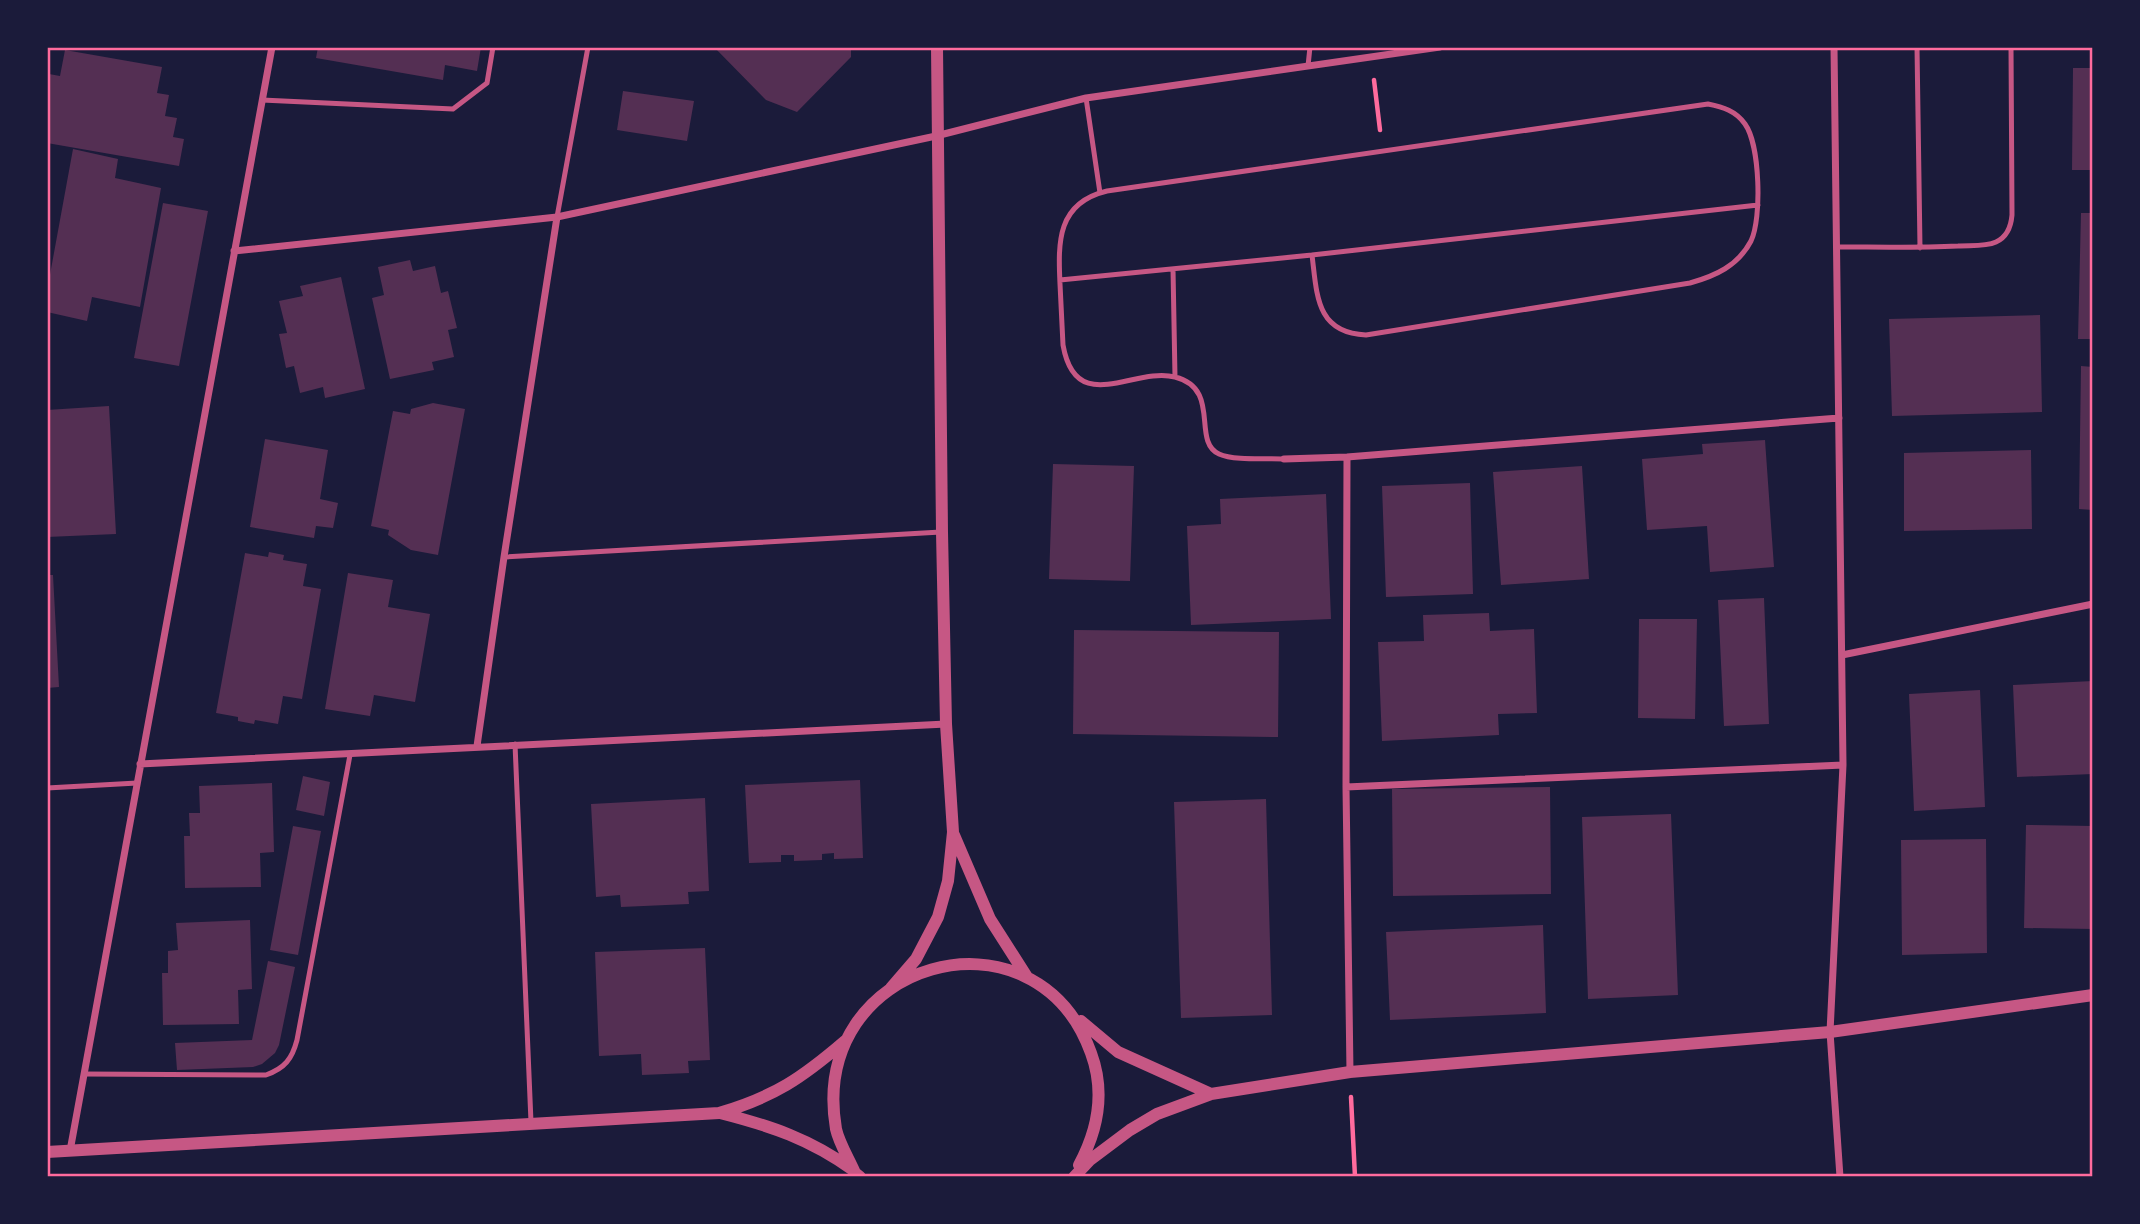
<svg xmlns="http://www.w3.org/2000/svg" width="2140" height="1224" viewBox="0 0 2140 1224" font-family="'PT Sans Narrow',sans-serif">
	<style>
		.building { fill: #542f53 }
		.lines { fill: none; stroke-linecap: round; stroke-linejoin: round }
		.path { stroke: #ff6b9d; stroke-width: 4.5 }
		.service { stroke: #c65784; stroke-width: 5 }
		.minor { stroke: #c65784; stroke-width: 7 }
		.tertiary { stroke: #c65784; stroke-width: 12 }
		.neatline { fill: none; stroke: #ff6b9d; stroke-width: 2.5 }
	</style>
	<rect width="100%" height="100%" fill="#1b1b3a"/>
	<!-- building -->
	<path class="building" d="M318,47H481L477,71L445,65L443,80L316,58Z
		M714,47H851V57L797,112L766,100Z
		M65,50L162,67L157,93L169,95L165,116L177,118L173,137L184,139L179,166L47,143L49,74L60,76Z
		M2073,68H2093V170H2072Z
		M623,91L694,101L687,141L617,130Z
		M73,149L118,159L115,178L161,188L140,307L92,297L87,321L47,312V291Z
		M163,203L208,211L179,366L134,358Z
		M2081,213H2093V339H2078Z
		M410,260L413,271L435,266L441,293L448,291L457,328L448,330L454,357L432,362L434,370L390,379L372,298L384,295L378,267Z
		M341,277L365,389L325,398L323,387L300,393L294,366L286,368L279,334L287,333L279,301L303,296L300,286Z
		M2040,315L2042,412L1892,416L1889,319Z
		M2081,366L2093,367V510L2079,509Z
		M433,403L465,409L438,555L411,550L388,535L389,530L371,526L393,411L410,414L411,409Z
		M109,406L116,534L47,537V410Z
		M265,439L328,450L320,499L338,503L333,528L316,526L314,538L250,527Z
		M1765,440L1774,567L1710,572L1707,526L1647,530L1642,459L1703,454L1702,444Z
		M2031,450L2032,529L1904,531V453Z
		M1053,464L1134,466L1130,581L1049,579Z
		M1582,466L1589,579L1501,585L1493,472Z
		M1470,483L1473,594L1386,597L1382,486Z
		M1326,494L1331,619L1191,625L1187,526L1221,524L1220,499Z
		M269,552L284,555L283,560L307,564L303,586L321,589L302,699L283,696L278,724L255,720L254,724L238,721V717L216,713L245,553L268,557Z
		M348,573L393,580L388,607L430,614L415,702L374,695L370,716L325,709Z
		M47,575H53L59,687L47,688Z
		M1764,598L1769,724L1724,726L1718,600Z
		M1489,613L1490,631L1534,629L1537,713L1498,714L1499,735L1382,741L1378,642L1424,641L1423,615Z
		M1639,619H1697L1695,719L1638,718Z
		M1074,630L1279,632L1278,737L1073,734Z
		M2093,681V774L2017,777L2013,685Z
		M1980,690L1985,807L1914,811L1909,694Z
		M303,776L330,782L324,816L296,810Z
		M860,780L863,858L834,859V853L822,854V860L794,861V855H781V862L749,863L745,785Z
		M272,783L274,852L260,853L261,887L185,888L184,836H190L189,813H200L199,786Z
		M1550,787L1551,894L1393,896L1392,789Z
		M705,798L709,891L688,892L689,904L621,907L620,895L596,897L591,804Z
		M1266,799L1272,1015L1181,1018L1174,802Z
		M1671,814L1678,995L1588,999L1582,817Z
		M2026,825L2093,826V929L2024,928Z
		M293,826L321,831L298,955L270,950Z
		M1986,839L1987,953L1902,955L1901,840Z
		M250,920L252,989L238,990L239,1024L163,1025L162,973H168V951L178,950L176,923Z
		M1543,925L1546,1013L1390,1020L1386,932Z
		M705,948L710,1060L688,1061L689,1073L642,1075L641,1054L599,1056L595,952Z
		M268,961L295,967L279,1045L275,1053L262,1064L253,1067L177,1070L175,1043L252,1040Z"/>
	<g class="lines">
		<!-- path -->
		<path class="path" d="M1374,80L1380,130
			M1351,1097L1355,1177"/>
		<!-- service -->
		<path class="service" d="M1917,47L1920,248
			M1308,66L1310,47
			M1086,98L1100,193
			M262,100L453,109L487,83L493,47
			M557,217L588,47
			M1837,247C1877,247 1917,248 1958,246C1970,245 1985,247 1996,242C2007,237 2011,227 2012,215L2011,47
			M1173,269L1175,377
			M1060,280L1312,255L1758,205
			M1284,459C1267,458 1234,461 1219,454C1191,441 1222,389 1175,377C1134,366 1076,418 1063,345C1062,325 1061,304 1060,284C1058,242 1057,203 1107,191L1708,104C1723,107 1736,111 1745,124C1760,145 1762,218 1751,241C1738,266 1715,276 1690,283L1366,335C1316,333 1317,295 1312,255
			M504,557L941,532
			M515,744L531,1122
			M47,788L137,783
			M84,1074L266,1075C285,1068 292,1059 297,1040L350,755"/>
		<!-- minor -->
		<path class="minor" d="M1834,47L1843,765L1830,1032L1840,1177
			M234,251L557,217L936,136L1086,98L1440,47
			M1347,457L1346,787L1350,1072
			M1284,459L1347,457L1839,418
			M1842,655L2093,604
			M477,746L504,557L557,217
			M140,764L946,724
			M1346,787L1843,765
			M70,1151L272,47"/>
		<!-- tertiary -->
		<path class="tertiary" d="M954,835L990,919L1027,977
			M891,988L916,959L938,917L948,881L953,832L946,724L942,532L937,47
			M1081,1021L1118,1052L1211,1094
			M720,1113C771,1126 810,1139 853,1170
			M47,1152L719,1113C774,1097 802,1078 845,1041
			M860,1177L855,1173C849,1159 839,1143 836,1129C807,960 1035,898 1091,1053C1105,1091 1098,1130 1079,1165
			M1074,1177L1090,1160L1130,1130L1157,1114L1211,1094L1350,1072L1830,1032L2093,995"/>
	</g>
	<!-- border -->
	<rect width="2140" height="1224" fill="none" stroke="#1b1b3a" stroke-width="98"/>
	<rect x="49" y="49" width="2042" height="1126" class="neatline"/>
</svg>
